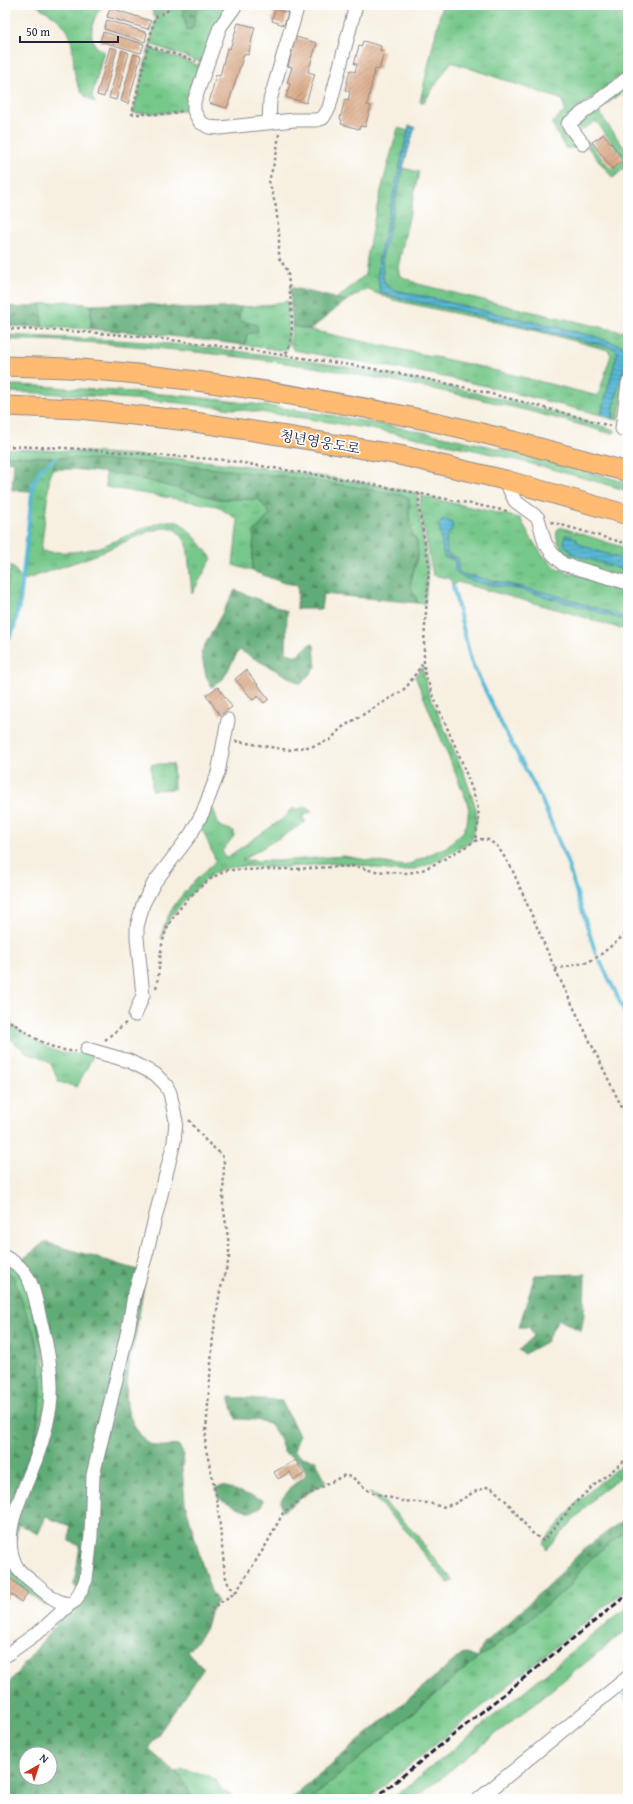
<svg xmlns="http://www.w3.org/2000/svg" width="633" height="1804" viewBox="0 0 633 1804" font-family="'Gentium Book Plus','Noto Serif KR',serif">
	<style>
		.grass { fill: url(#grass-tufts); stroke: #4c7562 }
		.forest { fill: url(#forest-firs); stroke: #416758; fill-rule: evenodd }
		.water { fill: url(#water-rules); stroke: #3c6e88 }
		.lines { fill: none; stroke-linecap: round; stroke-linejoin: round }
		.stream { stroke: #57b9d6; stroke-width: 4 }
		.building { fill: url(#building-hatch) }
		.minor-casing { stroke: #8c898e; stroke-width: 15 }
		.highway-casing { stroke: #8c898e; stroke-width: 21 }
		.path { stroke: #8c898e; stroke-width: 2.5; stroke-dasharray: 3 3; stroke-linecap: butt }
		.minor { stroke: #fff; stroke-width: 13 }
		.highway { stroke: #ffbb71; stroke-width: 19 }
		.rail { stroke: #22223b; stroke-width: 3; stroke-dasharray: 6 3; stroke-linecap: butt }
		.labels { text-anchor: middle; stroke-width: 3.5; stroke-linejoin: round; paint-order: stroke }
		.street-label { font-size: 14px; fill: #22223b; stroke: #fff }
	</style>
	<defs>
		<pattern id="grass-tufts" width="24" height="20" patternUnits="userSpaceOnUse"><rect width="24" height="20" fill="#76c88a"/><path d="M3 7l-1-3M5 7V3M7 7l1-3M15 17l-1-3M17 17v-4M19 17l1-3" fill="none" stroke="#60a272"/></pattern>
		<pattern id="forest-firs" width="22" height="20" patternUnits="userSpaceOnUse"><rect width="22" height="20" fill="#60ac76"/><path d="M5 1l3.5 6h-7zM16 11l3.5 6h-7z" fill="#4f8c62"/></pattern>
		<pattern id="water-rules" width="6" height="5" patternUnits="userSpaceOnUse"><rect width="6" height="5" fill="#57b9d6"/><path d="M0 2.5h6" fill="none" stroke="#4896af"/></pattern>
		<pattern id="building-hatch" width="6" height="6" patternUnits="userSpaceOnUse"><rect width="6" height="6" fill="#dbaa87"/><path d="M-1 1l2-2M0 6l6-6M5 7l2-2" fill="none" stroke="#b18a70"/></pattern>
	</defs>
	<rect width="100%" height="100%" fill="#fff"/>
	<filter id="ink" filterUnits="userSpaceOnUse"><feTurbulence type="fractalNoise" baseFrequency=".025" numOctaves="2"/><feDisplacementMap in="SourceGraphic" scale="8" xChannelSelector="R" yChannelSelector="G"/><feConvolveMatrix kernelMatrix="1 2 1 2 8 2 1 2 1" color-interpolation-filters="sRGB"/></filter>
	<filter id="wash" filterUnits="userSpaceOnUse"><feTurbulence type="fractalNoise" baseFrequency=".012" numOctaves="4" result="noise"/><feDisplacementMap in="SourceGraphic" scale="16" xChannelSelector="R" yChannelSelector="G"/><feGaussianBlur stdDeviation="0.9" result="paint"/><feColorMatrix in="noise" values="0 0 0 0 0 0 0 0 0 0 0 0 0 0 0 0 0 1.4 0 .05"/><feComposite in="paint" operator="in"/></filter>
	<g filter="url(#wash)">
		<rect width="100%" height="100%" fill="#f7f0e1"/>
		<!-- grass -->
		<path class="grass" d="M36,5H107C95,8 86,35 96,46C98,48 101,49 104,51L92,96L95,103C63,86 81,52 66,28C59,18 46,12 36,5Z
			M151,5H171L165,11L154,17Z
			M173,5H182L187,30L199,5H211L215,8L219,5H230L203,63L150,44L156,18L166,12Z
			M442,5H628V70L562,121L580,148H565L552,123L565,111L563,100L451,62L424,102H420Z
			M149,48L201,66L192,110H182L169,113H133Z
			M628,79V87L598,111L628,153V165L613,178L585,144L589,142L611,170L625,160L596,121L581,131L575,124Z
			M398,128L408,131L379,258V286L385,295L470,313L614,348L617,351V354L601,415L486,386L430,374L293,350L291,344L292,326L477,366L598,396L611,355L608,350L537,331L393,300L366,289L346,301L336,299L365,275C370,225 385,176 398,128Z
			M403,168L419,172L398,267L399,273L401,276L418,284L520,309L623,332L628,321V350L625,347L593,336L391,289L386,285L383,278L382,258Z
			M66,301L91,305V329L42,327L41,304Z
			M288,301L289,344L286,351L245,345L247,333L239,320L240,307L260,306Z
			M5,335C60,338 115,339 170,344C320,358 471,386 615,430V432L612,434C467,391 317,363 166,349C113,344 58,339 5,340Z
			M628,352C628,375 622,398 618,420L612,419L616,396Z
			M5,385C30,385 56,387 81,389C119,391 157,393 195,397C342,413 487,441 628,483V491C488,448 344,420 198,405C157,400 116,398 75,395C52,394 28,392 5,392Z
			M5,449C144,452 281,466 417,493L418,510L428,566L425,604L418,603L410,585L416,563L417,542L412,533L409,516L410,505L406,496C274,471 140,460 5,456Z
			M57,459L50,474L41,551C61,553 80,553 100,547C115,542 162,517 175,521C187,524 203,548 212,558L192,594L187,543L176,530L167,527L147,532L93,556L24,580L34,484L42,469Z
			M105,472L126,475L218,499H259L270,514L254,532L252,571L233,565L238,520L217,506L106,487Z
			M421,496L520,518C531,538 539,556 559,569L628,591V618L522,587L462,574L458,570V558L447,555L446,538L451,529L439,525L444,557L455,560V571C469,585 503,585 522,590C558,600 593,610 628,621V631L574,614L457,582L452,586L451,579L433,575L420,509Z
			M560,527L628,549V562L578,544L573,554L628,571V577C605,571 563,567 557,538C556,534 556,530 560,527Z
			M11,565L21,577L22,581L13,627L5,643V589L8,581Z
			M422,667L429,694L465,776L476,809L477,819L471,842C450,853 429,868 405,871C386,872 369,865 350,864C329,862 308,866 287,867C263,869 233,861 212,874C191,894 169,911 161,939C166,906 192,883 216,861L204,833L198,827L208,804L214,810L219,826L234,831V836L222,851L226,858L281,820L293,808L296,810L307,806L312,811L302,817L306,822L242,860L277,861L343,856L405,866L446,847L463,832L467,824L469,806L415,676Z
			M154,764H173L174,789L152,790L151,765Z
			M5,1021C23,1032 42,1048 63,1053C74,1055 84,1051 94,1054L77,1087L59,1082L51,1064L39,1056L30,1055L9,1038L5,1033Z
			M5,1258L26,1275L50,1385L27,1478L12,1558L51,1599L45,1606L5,1573V1502L8,1505L35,1440L41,1394L7,1272L5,1273Z
			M628,1459V1471L598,1494L547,1549L543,1543L576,1503Z
			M369,1493L377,1495L419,1536L425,1548L453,1580L448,1583L418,1547L415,1540Z
			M628,1529V1588L368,1799H311L478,1658L490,1650L571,1585C584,1560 606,1546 628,1529Z
			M628,1606V1629L414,1799H392Z
			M183,1769L207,1775L216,1780L222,1790L239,1798L193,1799L181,1777L176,1772Z"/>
		<!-- forest -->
		<path class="forest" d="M182,5H199C195,14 195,22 192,29L187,30Z
			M290,287L346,301L311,329L292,326Z
			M135,303L194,309L240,307L239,320L257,325L258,332L247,334L245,345L153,334L91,329V305Z
			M41,304L42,327L5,326V305L19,308Z
			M5,456C140,459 274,471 406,496L409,499V516L412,533L417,542L418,553L410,585L418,603L323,594L321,609H297L298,585L284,583L252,571L254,532L270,514L259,499H218L126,475L73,469H52L57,459L56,457C42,467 33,474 31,491L12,490L14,462L5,461Z
			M235,590L287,611L286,653L297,656L311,643L314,645L316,667L301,684L239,650L223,679L212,687L206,676L201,652Z
			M45,1242L138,1270L89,1504L79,1590L74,1584L80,1546L69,1541L70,1526L46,1517L38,1534L14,1522L54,1384L19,1262Z
			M7,1272L13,1276L34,1333L40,1358L41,1394L35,1440L8,1506L5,1502V1273Z
			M585,1274L584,1315L581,1331L558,1319L546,1342L524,1354L519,1350L534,1336L529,1327H519L535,1275Z
			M145,1277C142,1297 139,1317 135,1337C131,1359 121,1395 130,1416C133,1424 140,1436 147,1442C157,1450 168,1444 179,1446L184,1455L182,1468L185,1502L202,1564L211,1591L218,1602C208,1611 210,1615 206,1627C204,1634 192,1646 187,1652L204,1668L148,1749L181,1777L193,1799H5V1699L11,1693L5,1688L83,1591L94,1476ZM26,1754H50V1778H26Z
			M229,1397L281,1400L299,1435L294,1451L301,1457L316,1460L326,1483L308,1493L282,1512L281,1500L293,1485L306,1475C305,1462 294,1459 284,1452C273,1420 269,1420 236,1419Z
			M223,1486L263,1500L261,1507L251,1512L239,1508L218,1498L216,1488Z
			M628,1516V1529C606,1546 584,1560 571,1585L490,1650L478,1658L311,1799H290L463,1653L478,1658L482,1646L542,1591L582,1551Z"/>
		<!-- water -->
		<path class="water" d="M409,126L415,127L403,168L382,258L383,278L386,285L391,289L593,336L625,347L628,350V356L616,396L612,419L601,415L617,354V351L614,348L470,313L403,299L380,292L378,277L379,258Z
			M443,519L452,522V529L446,538L447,555L458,558V570L462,574L551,594L628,618V621C593,610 558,600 522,590C503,585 469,585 455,571V560L444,557L439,525Z
			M565,535L576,538L579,544L628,562V571L579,556L573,554L564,544Z"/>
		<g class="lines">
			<!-- stream -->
			<path class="stream" d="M453,586L471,661L502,725L541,798L566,859L596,954
				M5,645L14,628L20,602L33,484L41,469L56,458
				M600,961L616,993L628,1021
				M621,1690L628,1700"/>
		</g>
		<g id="blocks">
			<!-- building -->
			<path class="building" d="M110,8L151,21L148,29L107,17Z
				M275,9L288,13L284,25L272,21Z
				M107,20L147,33L145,42L104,29Z
				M238,23L255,27L248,55L244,54L227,108L209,103L216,75L220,76L227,48L230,49Z
				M103,32L144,44L141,53L100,41Z
				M296,37L317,43L308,72L315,74L306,103L286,97L290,84L287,83L292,67L288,66Z
				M363,41L381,46L380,51L384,52L379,70L375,69L373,77L367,105L371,106L365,127L360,126L359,129L341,124L342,120L340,119L345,99L348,100L350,92L345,90L350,70L355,72L357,64H354L359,46L361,47Z
				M110,47L117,49L104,97L97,95Z
				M122,50L129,53L116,100L109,98Z
				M134,54L141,56L128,104L121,101Z
				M604,134L624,160L612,169L592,142Z
				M246,670L269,699L264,703L258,696L253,700L235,679Z
				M218,687L232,707L220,715L206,695Z
				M296,1460L304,1474L294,1480L290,1472L278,1479L274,1472Z
				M10,1578L28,1593L21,1602L11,1594L5,1601V1583Z"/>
		</g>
	</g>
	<g filter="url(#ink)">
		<use href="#blocks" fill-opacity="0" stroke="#8c898e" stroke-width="1"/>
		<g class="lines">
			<defs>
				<path id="minor" d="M236,5L220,27L194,102V111L200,122L209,127L220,128L294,120H316L323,118L329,108L356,5
					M269,123L270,100L298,5
					M583,144L568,124L628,78
					M622,429L628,383
					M505,480L515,501L538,518L545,543L552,553L563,564L628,583
					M135,1015L143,995L137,938V927L143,904L154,883L191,834L203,812L218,773L228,720
					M5,1257C31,1270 33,1288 39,1314C47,1345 54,1375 50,1407C46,1432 38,1456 28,1479C17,1506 0,1541 18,1569C22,1574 29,1579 34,1583C44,1592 56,1603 70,1604L76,1600L86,1580L91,1536L93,1475L128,1330L134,1296L146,1255L174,1142L176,1121L170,1093L166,1085L155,1074L129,1061L87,1049
					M5,1656L44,1628L70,1604
					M479,1799L628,1677"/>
				<path id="highway" d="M5,366C30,367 56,367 81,369C190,377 299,395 406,416C481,431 554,452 628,472
					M5,406L79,409L188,421L292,437L399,455L505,480L628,515"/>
			</defs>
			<!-- minor casing -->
			<use href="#minor" class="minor-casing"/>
			<!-- highway casing -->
			<use href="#highway" class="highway-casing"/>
			<!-- path -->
			<path class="path" d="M172,5L166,12L155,17L132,114H169L182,111
				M149,46L196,61
				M279,134L276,156L269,181L276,207L279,234V258L287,270L288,275C290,297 297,337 285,355
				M5,329C94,330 182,340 269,353C323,361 377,368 431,380C491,393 551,409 610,426
				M5,446L66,448L224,460L366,483L507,511
				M419,493V509L429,566L424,642V671L434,698L460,757L477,803L479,817L475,841
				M551,522L628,544
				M235,741L288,750L313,746L330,740L341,728L402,691L408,685L423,663
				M555,969L588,962L599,956L628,932
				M156,988C160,971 159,953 164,937C170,913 205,877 228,870L293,869L354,866L373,871L406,873L420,871L439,862L475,841L481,839L489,840L498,847L512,869L555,969L628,1120
				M5,1018C27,1032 49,1052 76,1051
				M105,1040L127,1022
				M189,1120L206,1141L222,1155L224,1162L223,1204L229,1245V1259L220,1291L213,1336L205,1445L217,1498L225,1575L229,1586L236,1592
				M207,1627L212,1608L236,1592L266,1545L283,1513L308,1494L345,1475L353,1478L370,1492L402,1501L429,1503L442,1507L454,1504L474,1492L487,1487L492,1488L508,1503L531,1532L543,1541L575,1503L592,1487L628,1458"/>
			<!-- minor -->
			<use href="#minor" class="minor"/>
			<!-- highway -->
			<use href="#highway" class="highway"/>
			<!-- rail -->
			<path class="rail" d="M374,1799L628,1594"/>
		</g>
	</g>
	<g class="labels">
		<!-- street labels -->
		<g class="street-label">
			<text transform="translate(320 442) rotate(10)" y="5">청년영웅도로</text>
		</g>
	</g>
	<!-- margin -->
	<rect width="633" height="1804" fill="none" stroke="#fff" stroke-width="20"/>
	<!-- north arrow -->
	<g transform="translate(38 1766) rotate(39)"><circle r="19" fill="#ffffff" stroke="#a7a7b1"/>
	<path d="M0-3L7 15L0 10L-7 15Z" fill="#c8321e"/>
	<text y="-6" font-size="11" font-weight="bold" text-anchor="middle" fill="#22223b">N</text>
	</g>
	<!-- scale -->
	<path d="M20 36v6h98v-6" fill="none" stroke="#22223b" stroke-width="2"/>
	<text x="26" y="36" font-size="12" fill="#22223b" stroke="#ffffff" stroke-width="3" paint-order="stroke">50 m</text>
</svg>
